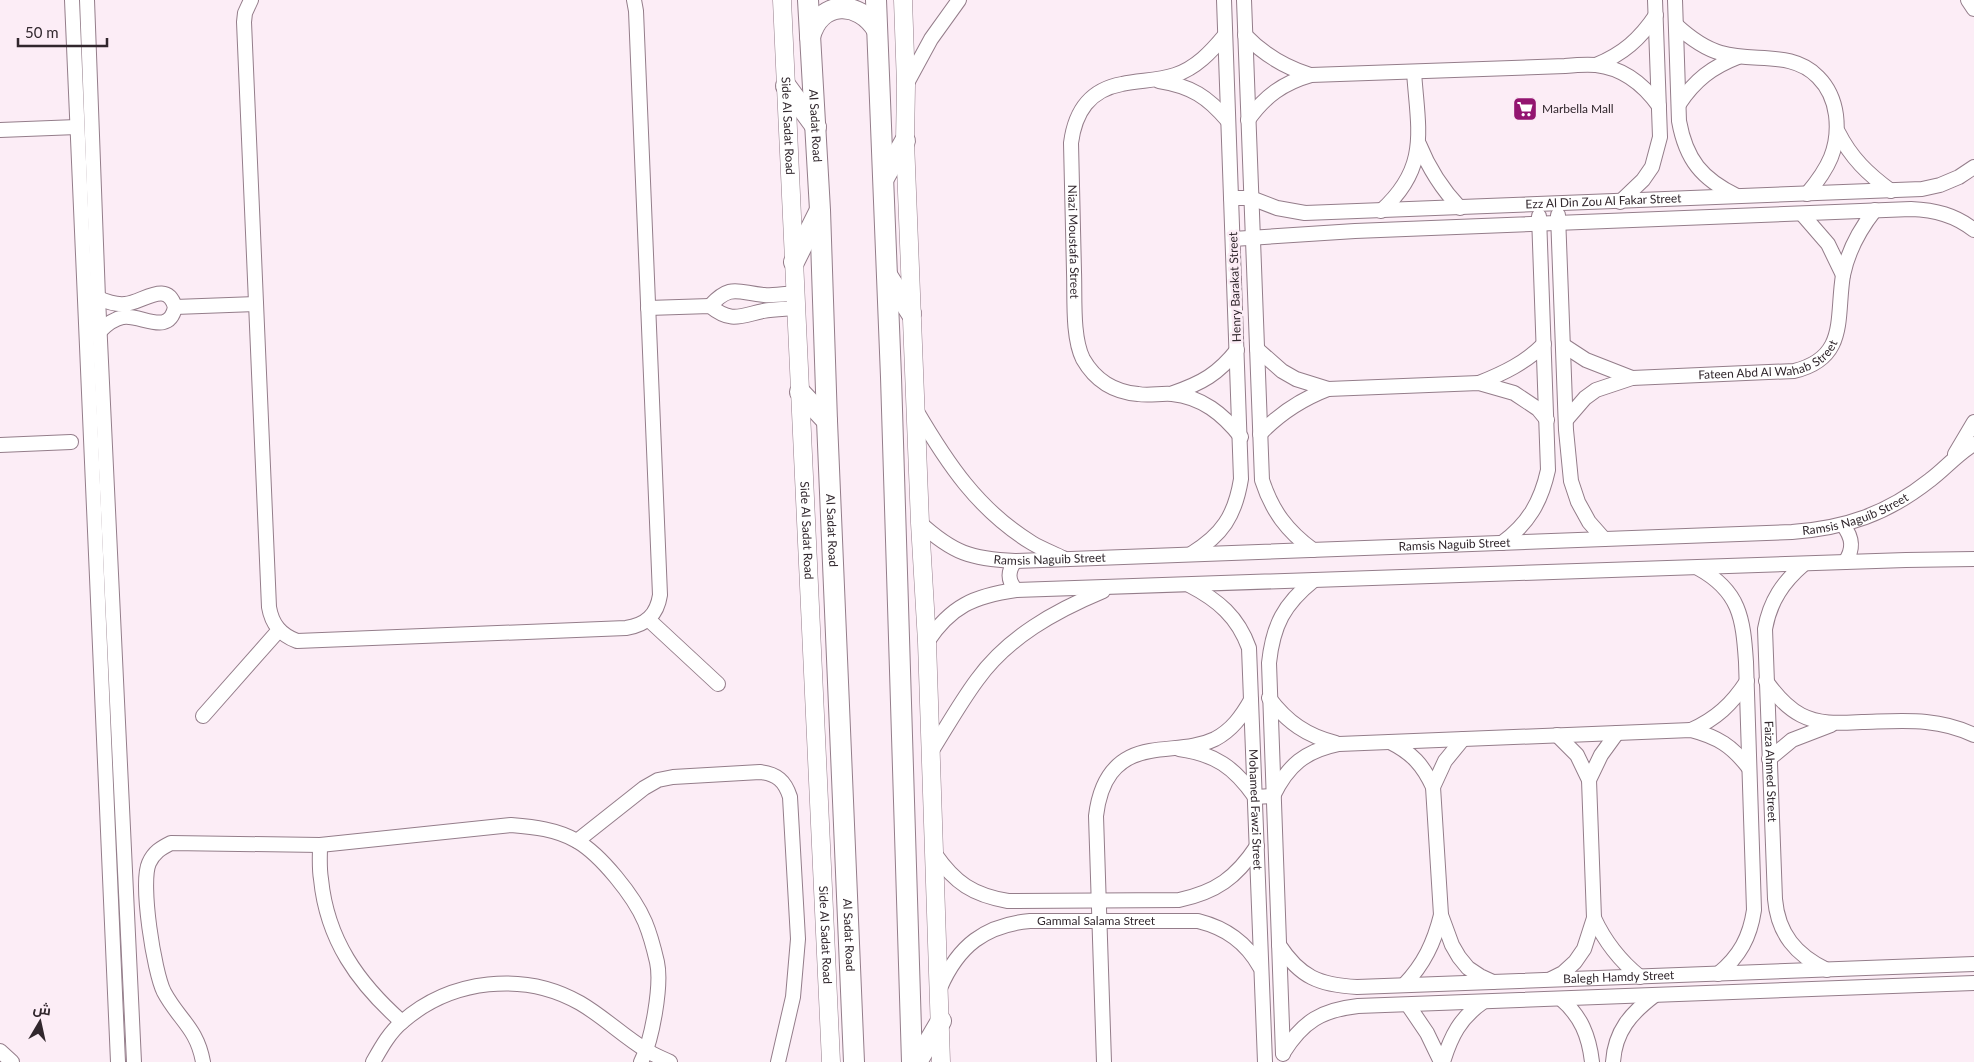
<svg xmlns="http://www.w3.org/2000/svg" width="1974" height="1062" viewBox="0 0 1974 1062" font-family="Lato,Cairo,sans-serif">
	<style>
		.lines { fill: none; stroke-linecap: round; stroke-linejoin: round }
		.minor-casing { stroke: #947d8a; stroke-width: 16 }
		.tertiary-casing { stroke: #947d8a; stroke-width: 19 }
		.secondary-casing { stroke: #947d8a; stroke-width: 22 }
		.minor { stroke: #fff; stroke-width: 14 }
		.tertiary { stroke: #fff; stroke-width: 18 }
		.secondary { stroke: #fff; stroke-width: 20 }
		.labels { text-anchor: middle; stroke-width: 5; stroke-linejoin: round; paint-order: stroke }
		.poi-label { font-size: 12px; fill: #31272d; stroke: #fcedf6; text-anchor: start }
		.street-label { font-size: 12px; fill: #31272d; stroke: #fcedf6 }
	</style>
	<rect width="100%" height="100%" fill="#fcedf6"/>
	<g class="lines">
		<defs>
			<g id="minor">
				<path d="M72,0L118,1062"/>
				<path d="M87,0L98,298L134,1062"/>
				<path d="M251,0L245,13L244,22L269,607C272,625 281,635 297,641L626,628C646,625 657,615 660,595L636,11L634,0"/>
				<path d="M1244,0L1262,480C1272,511 1287,531 1313,550"/>
				<path d="M1675,0L1679,121C1686,160 1702,179 1737,196"/>
				<path d="M1968,0L1974,9"/>
				<path d="M1676,25C1689,37 1703,48 1721,53C1754,63 1792,50 1818,77C1829,88 1834,100 1836,115C1840,148 1828,169 1807,194"/>
				<path id="s1" d="M1225,35C1211,52 1196,68 1175,75C1157,81 1140,80 1122,84C1089,90 1075,112 1071,143C1072,186 1073,229 1074,272C1075,297 1072,337 1083,359C1095,380 1114,392 1138,394C1149,396 1161,393 1172,394C1202,397 1223,414 1241,437"/>
				<path d="M1245,35C1264,55 1284,67 1310,75"/>
				<path d="M1596,65C1623,54 1640,39 1656,15"/>
				<path d="M1159,81C1191,86 1208,97 1228,121"/>
				<path d="M906,85L931,39L959,0"/>
				<path d="M1679,104C1695,80 1712,67 1738,57"/>
				<path d="M1248,120C1265,96 1283,83 1311,75L1565,66C1575,65 1586,64 1596,65C1623,68 1644,85 1659,106"/>
				<path d="M0,130L77,127"/>
				<path d="M1838,132C1851,158 1868,174 1891,191"/>
				<path d="M1419,144C1429,169 1441,188 1460,208"/>
				<path id="s2" d="M1231,198H1251L1277,208L1305,213L1922,189L1940,185L1959,177L1974,167"/>
				<path d="M1620,202L1643,180L1652,167L1660,137L1655,0"/>
				<path d="M1381,211C1430,167 1418,130 1414,72"/>
				<path d="M1802,214L1828,244L1843,275"/>
				<path d="M1558,215L1566,430L1571,481L1578,502L1589,522L1604,539"/>
				<path d="M1233,239L1355,231L1911,209C1935,210 1955,215 1974,230"/>
				<path d="M98,298C107,302 115,305 125,304C142,303 167,279 175,307C169,337 141,314 123,317C113,319 106,325 100,331"/>
				<path d="M710,306C731,283 738,293 764,295C774,296 785,294 795,293"/>
				<path d="M175,307L256,304"/>
				<path d="M648,308L710,306C731,323 740,316 763,311C774,309 785,309 796,308"/>
				<path d="M1563,345L1586,360L1632,378"/>
				<path d="M1257,349L1282,371L1296,379L1328,389L1479,383L1514,393L1538,409L1547,420"/>
				<path d="M1479,383C1504,373 1525,363 1544,344"/>
				<path d="M1173,393C1202,383 1218,374 1237,350"/>
				<path d="M916,410C947,463 978,510 1032,543C1042,549 1053,553 1063,558"/>
				<path id="s3" d="M1566,420L1585,398L1596,390L1632,378L1794,371C1848,358 1836,318 1843,275C1848,251 1860,229 1875,210"/>
				<path d="M1260,434C1280,413 1302,399 1328,389"/>
				<path d="M0,445L71,442"/>
				<path d="M1955,454L1974,422"/>
				<path id="s4" d="M920,523C953,553 971,559 1015,561L1792,532C1846,528 1887,514 1930,480C1945,469 1957,454 1974,444"/>
				<path d="M1843,525C1853,538 1854,549 1845,562"/>
				<path d="M1502,543C1528,524 1541,502 1548,470L1539,216"/>
				<path d="M1191,554C1222,535 1235,516 1241,479L1224,0"/>
				<path d="M1015,561C1008,571 1007,580 1016,590"/>
				<path id="s5" d="M1804,564C1783,582 1770,601 1765,629L1775,899C1778,934 1796,955 1827,970"/>
				<path d="M1698,568C1740,591 1743,618 1746,662L1754,910C1750,937 1740,956 1718,974"/>
				<path id="s6" d="M1189,585C1218,600 1238,617 1249,648L1265,1062"/>
				<path d="M649,620L718,684"/>
				<path d="M927,642C951,606 974,596 1016,590L1906,560L1974,559"/>
				<path d="M1766,681C1776,695 1786,707 1801,715C1820,725 1841,723 1862,722C1902,721 1937,717 1974,735"/>
				<path d="M1269,698C1287,722 1307,736 1336,743"/>
				<path d="M203,716L279,630"/>
				<path d="M1691,730C1716,719 1732,704 1747,681"/>
				<path d="M1390,742C1412,753 1423,765 1433,787L1441,915L1452,945L1459,957L1468,968L1480,976L1493,982"/>
				<path d="M1179,749C1215,754 1234,767 1255,797L1273,796C1288,765 1305,751 1339,744L1691,730C1718,737 1732,746 1749,768"/>
				<path d="M931,752C946,728 960,703 977,680C1008,637 1055,611 1103,591"/>
				<path d="M1769,759L1792,740L1831,725"/>
				<path d="M1589,780L1601,755L1617,733"/>
				<path d="M1433,787L1445,761L1463,739"/>
				<path d="M577,841L644,788L658,780L673,777L760,772C777,774 785,781 790,797L798,939L793,997L778,1062"/>
				<path d="M320,845C320,856 319,868 321,879C327,940 358,983 402,1022"/>
				<path d="M935,854C955,883 973,895 1008,901L1179,900C1216,892 1236,878 1257,846"/>
				<path d="M1594,918C1605,942 1619,960 1640,977"/>
				<path id="s7" d="M1279,945C1300,977 1319,985 1357,987L1974,964"/>
				<path d="M1551,979L1563,973L1575,962L1584,949L1594,918L1589,780L1577,755L1557,735"/>
				<path d="M1404,985C1424,964 1434,943 1441,915"/>
				<path id="s8" d="M940,988C958,946 985,925 1030,921H1198C1226,928 1246,942 1260,967"/>
				<path d="M1561,999C1581,1016 1589,1036 1592,1062"/>
				<path d="M1408,1005L1427,1033L1441,1062"/>
				<path d="M0,1051L12,1062"/>
				<path d="M1283,1053C1303,1021 1322,1010 1358,1006L1974,983"/>
				<path d="M1283,1054L1269,663C1273,625 1284,604 1314,580"/>
				<path d="M203,1062C197,1028 179,1020 164,992C154,972 140,883 149,863C154,852 161,848 171,843L320,845L511,825C534,827 556,829 577,841C601,855 634,896 645,922C650,934 654,949 657,962C662,985 652,1041 641,1062"/>
				<path d="M373,1062C381,1048 389,1033 402,1022C451,979 524,971 580,1003C604,1017 623,1036 646,1050C653,1055 662,1058 670,1062"/>
				<path d="M1104,1062L1096,816C1100,782 1114,757 1150,751C1172,747 1194,749 1215,739C1232,730 1242,716 1251,700"/>
				<path d="M1443,1062C1451,1036 1460,1018 1483,1002"/>
				<path d="M1613,1062C1615,1031 1631,1013 1655,995"/>
			</g>
			<g id="tertiary">
				<path id="s9" d="M782,0L831,1062"/>
				<path d="M903,0L906,85L905,141L920,523L927,642L941,1062"/>
			</g>
			<g id="secondary">
				<path id="s10" d="M808,0L820,210L827,421L854,1062"/>
				<path d="M876,0L891,377L912,1062"/>
				<path d="M810,37C820,0 859,0 877,30"/>
				<path d="M786,86L816,127"/>
				<path d="M884,178L905,141"/>
				<path d="M794,262L819,212"/>
				<path d="M887,275L911,313"/>
				<path d="M800,392L827,421"/>
				<path d="M917,1062L941,1021"/>
			</g>
		</defs>
		<!-- minor casing -->
		<use href="#minor" class="minor-casing"/>
		<!-- tertiary casing -->
		<use href="#tertiary" class="tertiary-casing"/>
		<!-- secondary casing -->
		<use href="#secondary" class="secondary-casing"/>
		<!-- minor -->
		<use href="#minor" class="minor"/>
		<!-- tertiary -->
		<use href="#tertiary" class="tertiary"/>
		<!-- secondary -->
		<use href="#secondary" class="secondary"/>
	</g>
	<!-- icons -->
	<defs>
		<symbol id="supermarket-square" viewBox="-11 -11 22 22"><rect x="-9" y="-9" width="18" height="18" rx="4" fill="#931570" stroke="#fcedf6"/><path d="M-6-5.5h2.5l.6 2H6L4.5 2H-2.5L-4.4-4H-6ZM-1.5 3.2a1.3 1.3 0 1 0 .1 0ZM3 3.2a1.3 1.3 0 1 0 .1 0Z" fill="#fff"/></symbol>
	</defs>
	<g fill-rule="evenodd">
		<use href="#supermarket-square" x="1511" y="95" width="28" height="28"/>
	</g>
	<g class="labels">
		<!-- poi labels -->
		<g class="poi-label">
			<text x="1542" y="113">Marbella Mall</text>
		</g>
		<!-- street labels -->
		<g class="street-label">
			<text dy="4" stroke="none"><textPath href="#s9" startOffset="126">Side Al Sadat Road</textPath></text>
			<text dy="4" stroke="none"><textPath href="#s10" startOffset="126">Al Sadat Road</textPath></text>
			<text dy="4" stroke="none"><textPath href="#s2" startOffset="375">Ezz Al Din Zou Al Fakar Street</textPath></text>
			<text dy="4" stroke="none"><textPath href="#s1" startOffset="302">Niazi Moustafa Street</textPath></text>
			<text transform="translate(1235 287) rotate(-92)" y="4">Henry Barakat Street</text>
			<text dy="4" stroke="none"><textPath href="#s3" startOffset="221">Fateen Abd Al Wahab Street</textPath></text>
			<text dy="4" stroke="none"><textPath href="#s4" startOffset="949">Ramsis Naguib Street</textPath></text>
			<text dy="4" stroke="none"><textPath href="#s9" startOffset="531">Side Al Sadat Road</textPath></text>
			<text dy="4" stroke="none"><textPath href="#s10" startOffset="531">Al Sadat Road</textPath></text>
			<text dy="4" stroke="none"><textPath href="#s4" startOffset="545">Ramsis Naguib Street</textPath></text>
			<text dy="4" stroke="none"><textPath href="#s4" startOffset="140">Ramsis Naguib Street</textPath></text>
			<text dy="4" stroke="none"><textPath href="#s5" startOffset="220">Faiza Ahmed Street</textPath></text>
			<text dy="4" stroke="none"><textPath href="#s6" startOffset="251">Mohamed Fawzi Street</textPath></text>
			<text dy="4" stroke="none"><textPath href="#s8" startOffset="185">Gammal Salama Street</textPath></text>
			<text dy="4" stroke="none"><textPath href="#s9" startOffset="936">Side Al Sadat Road</textPath></text>
			<text dy="4" stroke="none"><textPath href="#s10" startOffset="936">Al Sadat Road</textPath></text>
			<text dy="4" stroke="none"><textPath href="#s7" startOffset="355">Balegh Hamdy Street</textPath></text>
		</g>
	</g>
	<!-- north arrow -->
	<g transform="translate(40 1022) rotate(9)" stroke="#fcedf6" stroke-width="4" paint-order="stroke">
	<path d="M0-4L9 19L0 12L-9 19Z" fill="#31272d"/>
	<text y="-8" font-size="14" font-weight="bold" text-anchor="middle" fill="#31272d">ش</text>
	</g>
	<!-- scale -->
	<path d="M18 38v8h89v-8" fill="none" stroke="#31272d" stroke-width="2.5"/>
	<text x="25" y="38" font-size="15" fill="#31272d" stroke="#fcedf6" stroke-width="4" paint-order="stroke">50 m</text>
</svg>
